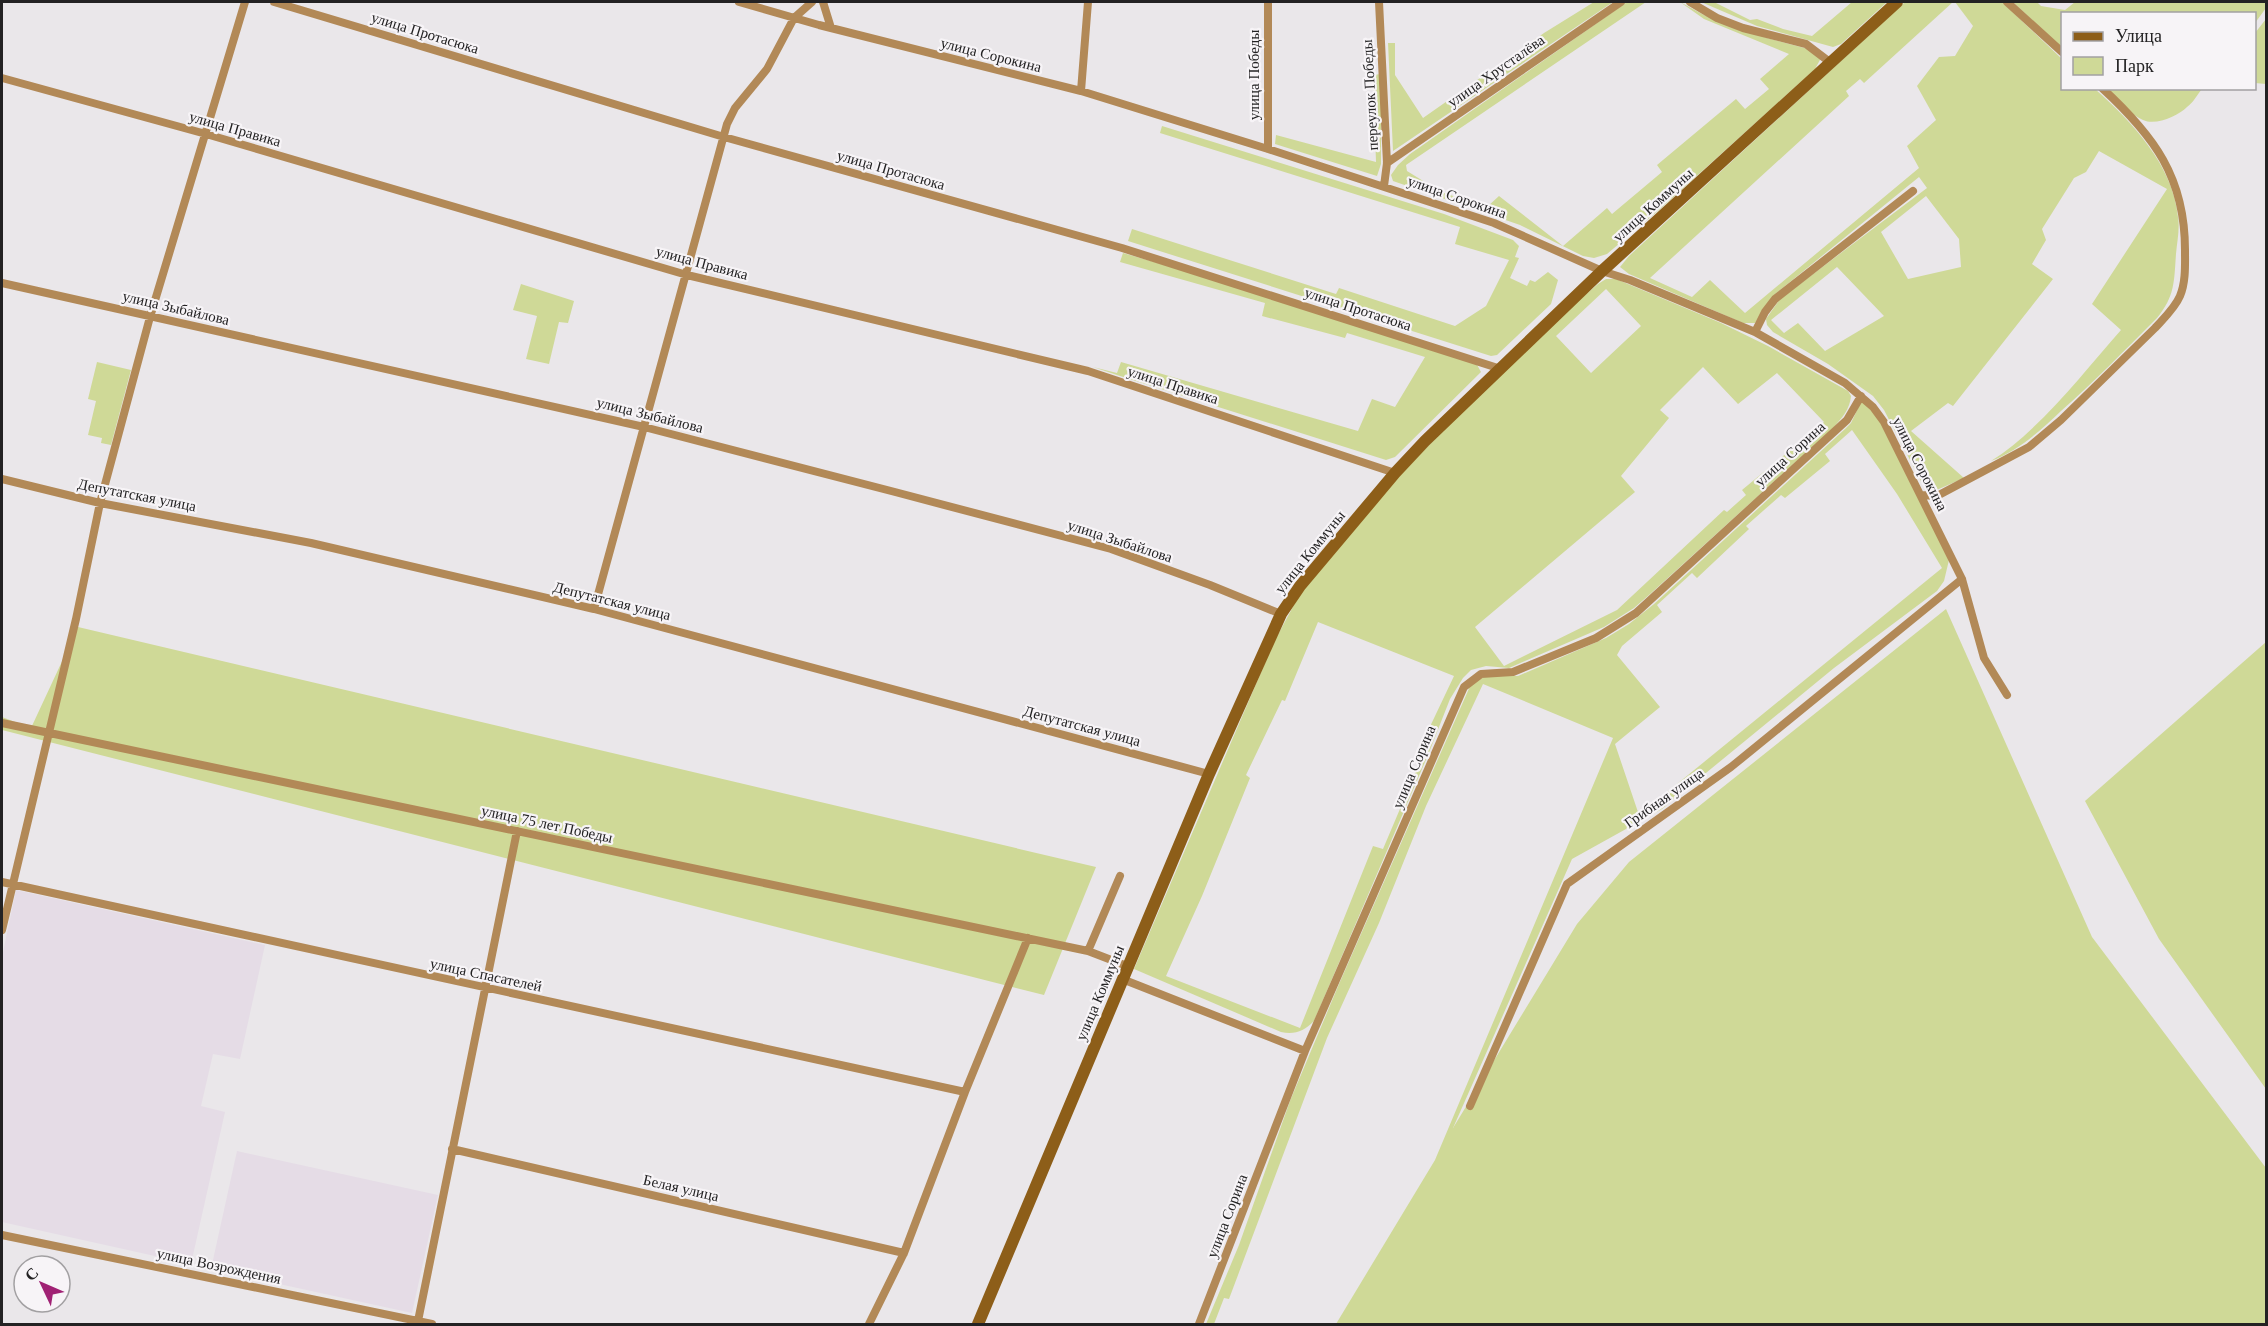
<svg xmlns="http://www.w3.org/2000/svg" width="2268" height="1326" viewBox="0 0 2268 1326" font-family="'Times New Roman',serif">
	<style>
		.built { fill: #e5dce6 }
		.green { fill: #cfd997; fill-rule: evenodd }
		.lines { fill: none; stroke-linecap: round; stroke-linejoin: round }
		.street { stroke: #b28957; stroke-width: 8 }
		.secondary { stroke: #8d5e19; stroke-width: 12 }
		.labels { text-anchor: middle; stroke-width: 4.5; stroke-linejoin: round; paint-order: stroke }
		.street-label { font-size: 15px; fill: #232223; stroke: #f7f4f7 }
	</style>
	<rect width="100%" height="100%" fill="#eae7ea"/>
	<!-- built -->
	<path class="built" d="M16,890L265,945L240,1059L213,1054L201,1106L225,1112L191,1264L2,1222V957Z
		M237,1151L438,1195L412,1313L211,1269Z"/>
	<!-- green -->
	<path class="green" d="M1594,2H1613L1393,151L1388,43H1395V75L1423,118L1544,33Z
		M1627,2H1646L1406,165L1407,171L1441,192L1487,207L1499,196L1563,246L1607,208L1612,214L1662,172L1657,165L1736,99L1745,109L1769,89L1760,79L1789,54L1704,19L1680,2L1704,15L1767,38L1812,50L1821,58L1815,69L1659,210L1607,254L1594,258L1583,256L1520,225L1393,181L1391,175L1398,165L1410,154Z
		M1701,2H1714L1750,20L1757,19L1783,29L1812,36L1852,2H1887L1841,44L1833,47L1757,26Z
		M1905,2H1953L1864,83L1860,79L1846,91L1849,96L1650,278L1692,297L1710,280L1745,313L1919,168L1907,146L1936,120L1917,86L1939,57L1955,56L1973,26L1955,2H2002L2062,59V88L2095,89C2132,122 2173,165 2178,217C2180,229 2177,242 2176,254C2174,282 2175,296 2157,318C2125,350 2094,382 2061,411C2040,431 2018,451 1991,461C2039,431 2083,373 2121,330L2092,304L2167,189L2099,151L2086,172L2074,178L2042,229L2046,240L2032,264L2053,279L1953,406L1948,403L1911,431L1964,478L1932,492L1927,490L1922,483L1884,410L1873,396L1828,364L1773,332L1767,325L1766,319L1780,299L1927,188L1919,177L1774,295L1755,323H1743L1629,274L1620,267L1629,256ZM1926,196L1959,239L1961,267L1908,279L1881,232ZM1837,267L1884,316L1825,351L1798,323L1784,333L1771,320Z
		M2013,2H2037L2041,6L2065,10L2075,2H2266V8L2255,23L2254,14H2062V48Z
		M2266,19V84L2255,83V33Z
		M1381,74V164L1377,176L1275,144L1276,135L1376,162L1373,75Z
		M2107,89H2202C2197,95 2193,103 2187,107C2178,116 2156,126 2143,120C2130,115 2117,98 2107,89Z
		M1162,126L1444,214L1513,240L1519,246L1515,257L1519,258L1510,278L1527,286L1530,280L1535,282L1548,272L1558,280L1551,304L1497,355L1491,356L1128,241L1132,229L1336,294L1339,288L1455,326L1486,306L1509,260L1455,244L1460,227L1160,133Z
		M1123,253L1303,305L1475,361L1481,372L1395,457L1386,460L1117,375L1093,367L1117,373L1121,362L1358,431L1372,399L1395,407L1425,357L1347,333L1345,338L1262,316L1265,303L1120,262Z
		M1606,279H1616L1721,323L1768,346L1848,391L1851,396C1850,409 1842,418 1833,428L1649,595L1634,608L1604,627L1525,661L1509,668L1486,666L1471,670L1463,678L1450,699L1428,755L1314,1021C1304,1031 1295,1035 1281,1032L1134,969L1274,642L1302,590L1398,476L1547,328L1598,284ZM1606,289L1641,326L1591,373L1556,336ZM1703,367L1738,404L1777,373L1824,422L1742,490L1746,495L1727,512L1724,510L1617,610L1504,666L1475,627L1635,492L1621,476L1669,418L1660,410ZM1318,622L1454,676L1417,754L1422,757L1383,849L1373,846L1300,1028L1166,976L1202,896L1250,778L1246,775L1282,700L1285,701Z
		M521,284L574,301L568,323L559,322L549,364L526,359L537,316L513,310Z
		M97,362L131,370L111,445L101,443L102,438L88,435L96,401L88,399Z
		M1861,402L1866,404L1880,421L1949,560L1944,581L1937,591L1834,668L1662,809L1572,859L1453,1128L1577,924L1629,862L1946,609L2092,937L2266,1168V1324H1336L1435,1160L1613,738L1483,684L1426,806L1379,923L1327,1038L1229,1299L1224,1298L1214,1324H1206L1239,1245L1290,1101L1339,984L1471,684L1487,675L1518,676L1606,638L1629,624L1654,604L1845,429L1851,423ZM1852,430L1897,494L1942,568L1639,815L1615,744L1660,707L1617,655L1622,646L1662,612L1657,605L1692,573L1697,578L1749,529L1746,526L1781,495L1785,498L1830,461L1825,454Z
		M78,627L1096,867L1044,995L2,730V717L31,728Z
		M2266,642V1089L2159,939L2085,801Z"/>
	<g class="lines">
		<!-- street -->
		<path class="street" d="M274,2L724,137L1122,248L1501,369
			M739,2L819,25L1081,91L1268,149L1494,223L1602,271L1630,280L1755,332L1845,383L1873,407L1884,422L1962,579L1984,658L2007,695
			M823,2L831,28
			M1268,2V149
			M1379,2L1387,163L1384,186
			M1690,2L1717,18L1743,28L1806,44L1831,63
			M2007,2L2062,52
			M2,78L206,134L687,275L1088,371L1395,473
			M1081,91L1088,2
			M1387,163L1621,2
			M2,283L644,427L895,492L1111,549L1210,585L1281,614
			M1755,332L1765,312L1775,299L1913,191
			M2,479L100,503L311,543L594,609L1209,774
			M1921,495L1937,496L2029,447L2061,420L2155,328C2164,318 2175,308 2180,296C2186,282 2185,264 2185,250C2185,177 2154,136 2102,88
			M594,609L727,124L735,108L767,69L794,18L812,2
			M2,723L1088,951
			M1120,876L1088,951L1127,966
			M2,882L965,1092
			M2,930L76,619L100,503L150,317L245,2
			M1122,979L1305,1051
			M1470,1106L1567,884L1731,767L1962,579
			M452,1149L904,1253
			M2,1235L432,1324
			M418,1321L517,831
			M869,1324L904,1253L965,1092L1028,938
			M1199,1324L1305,1051L1464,687L1481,674L1513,672L1596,638L1636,613L1847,420L1861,396"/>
		<!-- secondary -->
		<path class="secondary" d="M978,1324L1209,774L1281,614L1300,586L1395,473L1425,441L1602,271L1897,2"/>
	</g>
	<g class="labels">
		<!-- street labels -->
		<g class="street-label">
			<text transform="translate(425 33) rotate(17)" y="5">улица Протасюка</text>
			<text transform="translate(991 55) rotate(14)" y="5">улица Сорокина</text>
			<text transform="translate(1496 71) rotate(-35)" y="5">улица Хрусталёва</text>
			<text transform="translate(1254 75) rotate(-90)" y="5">улица Победы</text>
			<text transform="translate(1370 95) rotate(-93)" y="5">переулок Победы</text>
			<text transform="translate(235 129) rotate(16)" y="5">улица Правика</text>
			<text transform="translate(891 170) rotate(16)" y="5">улица Протасюка</text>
			<text transform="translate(1457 197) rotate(19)" y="5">улица Сорокина</text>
			<text transform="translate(1653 205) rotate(-42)" y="5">улица Коммуны</text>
			<text transform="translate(702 263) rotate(15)" y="5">улица Правика</text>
			<text transform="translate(176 308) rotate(13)" y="5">улица Зыбайлова</text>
			<text transform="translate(1358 309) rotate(18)" y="5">улица Протасюка</text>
			<text transform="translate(1173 385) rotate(18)" y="5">улица Правика</text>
			<text transform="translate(650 415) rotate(14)" y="5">улица Зыбайлова</text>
			<text transform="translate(1790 454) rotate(-42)" y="5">улица Сорина</text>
			<text transform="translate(1920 464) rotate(63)" y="5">улица Сорокина</text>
			<text transform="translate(137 495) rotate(11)" y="5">Депутатская улица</text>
			<text transform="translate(1120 541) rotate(18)" y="5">улица Зыбайлова</text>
			<text transform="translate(1310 552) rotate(-51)" y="5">улица Коммуны</text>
			<text transform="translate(612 601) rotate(14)" y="5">Депутатская улица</text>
			<text transform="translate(1082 726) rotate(15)" y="5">Депутатская улица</text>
			<text transform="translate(1414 767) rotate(-67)" y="5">улица Сорина</text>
			<text transform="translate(1664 798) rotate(-35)" y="5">Грибная улица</text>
			<text transform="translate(547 824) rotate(12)" y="5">улица 75 лет Победы</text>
			<text transform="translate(486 975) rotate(12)" y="5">улица Спасателей</text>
			<text transform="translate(1100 993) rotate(-67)" y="5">улица Коммуны</text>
			<text transform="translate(681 1188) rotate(13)" y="5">Белая улица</text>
			<text transform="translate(1227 1216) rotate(-69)" y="5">улица Сорина</text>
			<text transform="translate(219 1266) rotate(12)" y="5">улица Возрождения</text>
		</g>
	</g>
	<!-- border -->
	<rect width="2268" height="1326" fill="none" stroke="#232223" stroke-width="6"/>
	<!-- legend -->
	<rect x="2061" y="12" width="195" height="78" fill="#f7f4f7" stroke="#a2a0a2" stroke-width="1.5"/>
	<rect x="2073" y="32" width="30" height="9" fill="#8d5e19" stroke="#a2a0a2" stroke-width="1.5"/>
	<text x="2115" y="42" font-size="18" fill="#232223">Улица</text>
	<rect x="2073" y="57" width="30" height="18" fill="#cfd997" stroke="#a2a0a2" stroke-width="1.5"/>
	<text x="2115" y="72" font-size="18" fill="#232223">Парк</text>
	<!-- north arrow -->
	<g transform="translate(42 1284) rotate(314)"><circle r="28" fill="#f7f4f7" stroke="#a2a0a2" stroke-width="1.5"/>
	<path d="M0-4.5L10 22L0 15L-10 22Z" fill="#a02174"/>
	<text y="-9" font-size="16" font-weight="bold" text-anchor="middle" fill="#232223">С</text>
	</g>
</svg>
